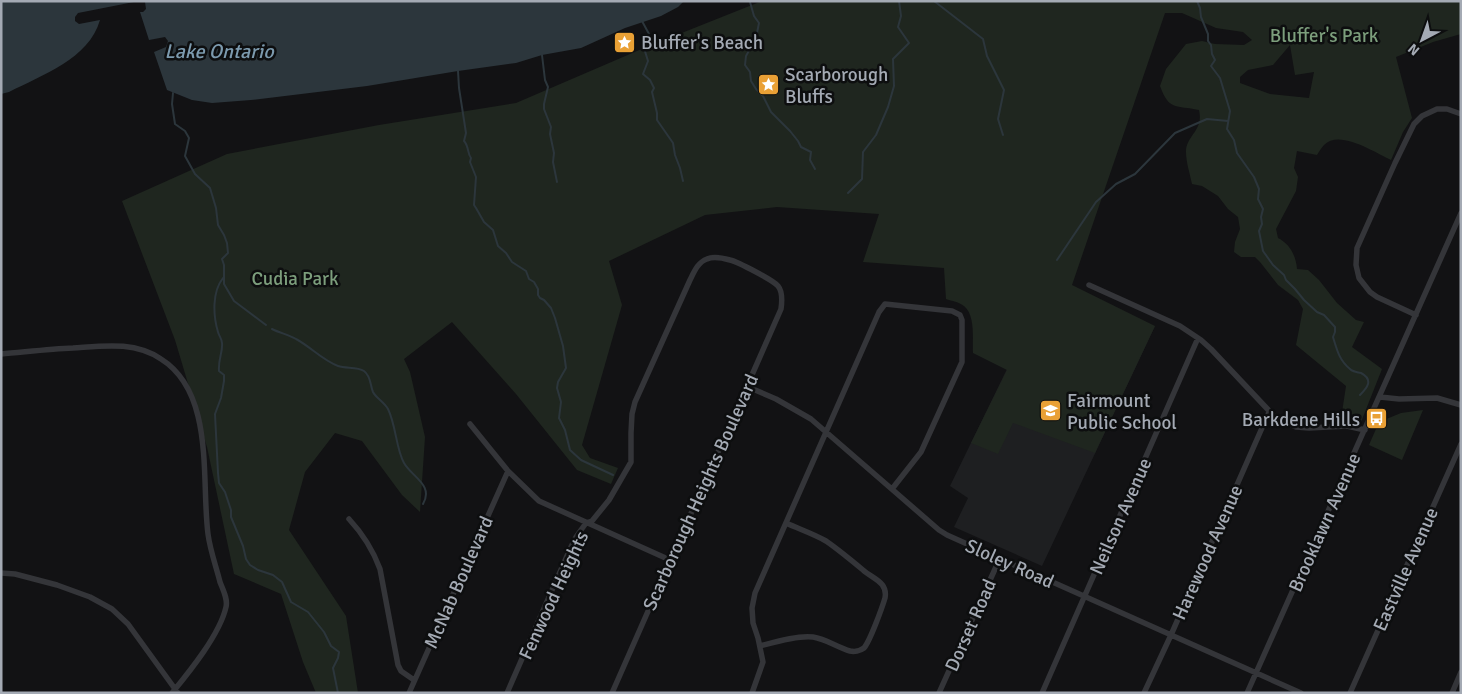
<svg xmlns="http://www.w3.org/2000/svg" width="1462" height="694" viewBox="0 0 1462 694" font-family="Signika,sans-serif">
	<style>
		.built { fill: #1e1f21 }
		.green { fill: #1f261f; fill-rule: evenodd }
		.water { fill: #2c363c }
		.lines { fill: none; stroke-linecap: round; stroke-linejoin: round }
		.stream { stroke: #2c363c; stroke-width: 2 }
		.minor { stroke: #343539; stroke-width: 5.5 }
		.labels { text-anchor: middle; stroke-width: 5; stroke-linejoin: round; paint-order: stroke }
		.park-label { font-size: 19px; fill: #7c9e7c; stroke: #0d0e0f }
		.poi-label { font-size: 19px; fill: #a4aab4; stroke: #0d0e0f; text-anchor: start }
		.street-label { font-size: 19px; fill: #a4aab4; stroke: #0d0e0f }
		.water-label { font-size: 20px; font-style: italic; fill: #7c9aae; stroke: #0d0e0f }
	</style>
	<rect width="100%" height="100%" fill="#121214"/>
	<!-- built -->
	<path class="built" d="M1155,326L1042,566L954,527L968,498L950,486L1007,369Z"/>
	<!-- green -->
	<path class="green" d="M762,1H1461V34L1433,42L1396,57L1412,118L1403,132L1391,160C1375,153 1340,129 1324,145C1321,148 1319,152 1317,155L1297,151L1294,168L1298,177L1296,191L1276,229L1278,238C1290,244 1296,256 1297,269L1308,270L1319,280L1337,303L1356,320L1364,322L1352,347L1382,369L1361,422L1341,419L1346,386L1296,345L1303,309L1298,300L1278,285L1260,262L1255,257H1241L1234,252L1235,242L1240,229L1238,217L1228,209L1218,196L1202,186L1192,184C1190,174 1186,162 1186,152C1186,135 1204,131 1199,110C1176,105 1169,111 1160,86L1166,69L1186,44L1202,41L1215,44L1244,45L1252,40L1243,32L1216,28L1182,13H1165L1072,285L1155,326L1095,453L1013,423L998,454L971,443L1007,370L973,353C972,340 976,316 964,306C959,302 952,301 946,299L944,268L863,262L879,214L777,207L705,215L609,261L622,305L582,445L590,458L618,468L611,484L577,470L516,394L452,322L404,359L410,372L425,437L420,512L402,495L362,441L335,433L305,472L289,530L346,616L358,693H316L303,662L281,594L234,574L207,447L175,340L122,201L227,154L379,125L516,103L644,48ZM1290,45L1295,75L1314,72L1309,98L1270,94L1240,83V77L1248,70L1273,65Z
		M1423,410L1402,460L1369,445L1379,422L1401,413Z"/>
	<!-- water -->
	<path class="water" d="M1,1H139L78,13L75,17V21L79,24L100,20C89,59 42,75 9,92L1,94Z
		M143,1H684L678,7L661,16L625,28L581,48L542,55L516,63L458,71L367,86L251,100L212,103L192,100L167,90L154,52L166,47L168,41L165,37L149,40L140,12H143L146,9L145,2Z"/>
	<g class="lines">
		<!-- stream -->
		<path class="stream" d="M934,1L983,39L987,56L1004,90L998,119L1003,135
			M1197,1L1200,8L1201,17L1208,34V41L1211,45L1212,54L1215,60L1211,66L1220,78L1230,111L1227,129L1234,140L1237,153L1254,177L1259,189L1258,199L1263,209L1261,217L1262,224L1259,231L1263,251L1273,265L1284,275L1286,280L1295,289L1304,300L1317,312L1324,315L1335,327V332L1333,337C1337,350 1339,360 1350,369C1353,372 1357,372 1361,373C1374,380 1367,388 1360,395
			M750,2L754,16L759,23L756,38L746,56L745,65L750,72L751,81L756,89L763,96L771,112L790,131L798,141L801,147L811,152L810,160L815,169
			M642,21L649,34L644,48L648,61L643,74L650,80L654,88L652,92L657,113V120L673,143L675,155L680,168L683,181
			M542,55L545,80L548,87L544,104V109L551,127L550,134L554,153L553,162L557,182
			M458,71L459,88L466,133L464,141C469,146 467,153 471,158L470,162L476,177L474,205L476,208L484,222L493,230L498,246L506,253L512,262L526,271L529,279L534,282L538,289V295L540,298L544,300L551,308L555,318L563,346L566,368L558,382L557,388L561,402L559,418L565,430L570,450L581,460L613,475
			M173,93L172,104L175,124L185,131L189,138L185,156L195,174L210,188L216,208L218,225L224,235L227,243L228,253L222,259L224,265V284L234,301L266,325
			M848,193L862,179L863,152L876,135L888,107L894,86L893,59L909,43L898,27L901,16L899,1
			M1057,260L1096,202L1116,184L1135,174L1175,133L1207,119L1228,121
			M223,278C212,292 213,315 218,332C219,336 222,339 222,343C223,352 218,359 219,371L224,375V381L221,398L215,414L218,473L219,483L225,492L231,510V517L243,546L246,559L250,565L258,570L273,575L282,582L291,602L308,612L324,632L331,646L339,652L338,658L333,668L338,693
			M272,329C280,333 289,335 296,339C311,347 322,360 338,366C346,369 357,366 364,371C371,376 370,385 373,392C376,398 384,402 388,409C396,425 396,449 404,463C412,477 434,485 423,504"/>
		<!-- minor -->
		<path class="minor" d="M1089,285L1180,326L1201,340L1211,349L1274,416L1296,427L1309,428L1347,426L1365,430
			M1416,315L1377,297L1370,292L1359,278L1356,265L1357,248L1395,163L1414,124L1422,116L1437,109H1447L1461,114
			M1,354C25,352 49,349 73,348C103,346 134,341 161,359C215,393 201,480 208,534C210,550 216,566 220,582C223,590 228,599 226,607C220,634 190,671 172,693
			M748,387L776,399L811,419L939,530L947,535L1301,693
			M1380,397L1399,399L1437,398L1461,405
			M470,424L508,471L539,501L670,560
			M349,519C362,533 373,550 380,569L398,665L401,671L414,680
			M1,573L15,574L57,585L90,597L112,609L128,624L178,693
			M760,646C775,642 798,635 813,637C826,639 837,647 850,651C854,652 860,651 864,648C870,641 882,608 885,598C888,582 873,579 863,570C851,560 839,550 826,541C814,534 799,529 786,523
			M409,693L508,471
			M507,693L570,549L576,537L586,523L592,521L609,500L631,462V433L632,414L635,402L690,280C694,272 698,262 707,259C713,256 723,258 730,260C738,262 773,280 778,286C783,292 782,302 781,309L612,693
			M752,693L763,662L758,638L753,623L752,608L755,593L879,312L885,304L952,311L960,315L962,320V362L921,452L892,489
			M939,693L1000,558
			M1042,693L1198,338
			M1144,693L1171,635L1269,412
			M1247,693L1461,213
			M1350,693L1461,444
			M1452,693L1461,672"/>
	</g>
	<!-- icons -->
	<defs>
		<symbol id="sight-square" viewBox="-11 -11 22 22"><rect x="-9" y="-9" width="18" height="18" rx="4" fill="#e9a035" stroke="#0d0e0f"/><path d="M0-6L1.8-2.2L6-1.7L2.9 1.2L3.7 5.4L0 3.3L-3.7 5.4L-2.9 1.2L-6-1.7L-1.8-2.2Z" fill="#fff"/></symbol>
		<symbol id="school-square" viewBox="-11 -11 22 22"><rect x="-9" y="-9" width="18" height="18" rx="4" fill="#e9a035" stroke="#0d0e0f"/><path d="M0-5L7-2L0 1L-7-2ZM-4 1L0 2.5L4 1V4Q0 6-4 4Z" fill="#fff"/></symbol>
		<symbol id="bus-square" viewBox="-11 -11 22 22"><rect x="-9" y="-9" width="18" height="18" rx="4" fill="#e9a035" stroke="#0d0e0f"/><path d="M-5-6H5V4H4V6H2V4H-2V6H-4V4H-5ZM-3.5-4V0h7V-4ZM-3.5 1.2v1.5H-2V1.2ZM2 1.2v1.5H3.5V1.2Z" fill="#fff"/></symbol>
	</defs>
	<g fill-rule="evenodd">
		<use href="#sight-square" x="612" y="30" width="25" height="25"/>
		<use href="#sight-square" x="756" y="72" width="25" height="25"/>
		<use href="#school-square" x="1038" y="398" width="25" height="25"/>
		<use href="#bus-square" x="1364" y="406" width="25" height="25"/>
	</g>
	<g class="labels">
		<!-- park labels -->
		<g class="park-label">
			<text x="1324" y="42">Bluffer's Park</text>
			<text x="295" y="285">Cudia Park</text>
		</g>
		<!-- poi labels -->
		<g class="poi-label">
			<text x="641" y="49">Bluffer's Beach</text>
			<text x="785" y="81">Scarborough<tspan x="785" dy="22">Bluffs</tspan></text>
			<text x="1067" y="407">Fairmount<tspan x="1067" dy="22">Public School</tspan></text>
			<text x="1360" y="426" text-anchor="end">Barkdene Hills</text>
		</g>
		<!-- street labels -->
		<g class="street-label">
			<text transform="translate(700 492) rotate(-66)" y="7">Scarborough Heights Boulevard</text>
			<text transform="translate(1120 516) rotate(-66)" y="7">Neilson Avenue</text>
			<text transform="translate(1324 522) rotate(-66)" y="7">Brooklawn Avenue</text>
			<text transform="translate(1207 552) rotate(-66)" y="7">Harewood Avenue</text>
			<text transform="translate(1010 563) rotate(24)" y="7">Sloley Road</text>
			<text transform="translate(1405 569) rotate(-66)" y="7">Eastville Avenue</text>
			<text transform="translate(458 582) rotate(-66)" y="7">McNab Boulevard</text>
			<text transform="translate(553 595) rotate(-65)" y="7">Fenwood Heights</text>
			<text transform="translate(970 625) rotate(-66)" y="7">Dorset Road</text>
		</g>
		<!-- water labels -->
		<g class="water-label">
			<text x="219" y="58">Lake Ontario</text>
		</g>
	</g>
	<!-- border -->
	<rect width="1462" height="694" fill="none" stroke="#a4aab4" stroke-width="5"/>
	<!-- north arrow -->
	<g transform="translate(1422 40) rotate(221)" stroke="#0d0e0f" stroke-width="4" paint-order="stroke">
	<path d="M0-4L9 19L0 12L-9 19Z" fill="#a4aab4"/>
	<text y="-8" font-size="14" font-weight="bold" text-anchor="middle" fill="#a4aab4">N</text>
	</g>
</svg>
